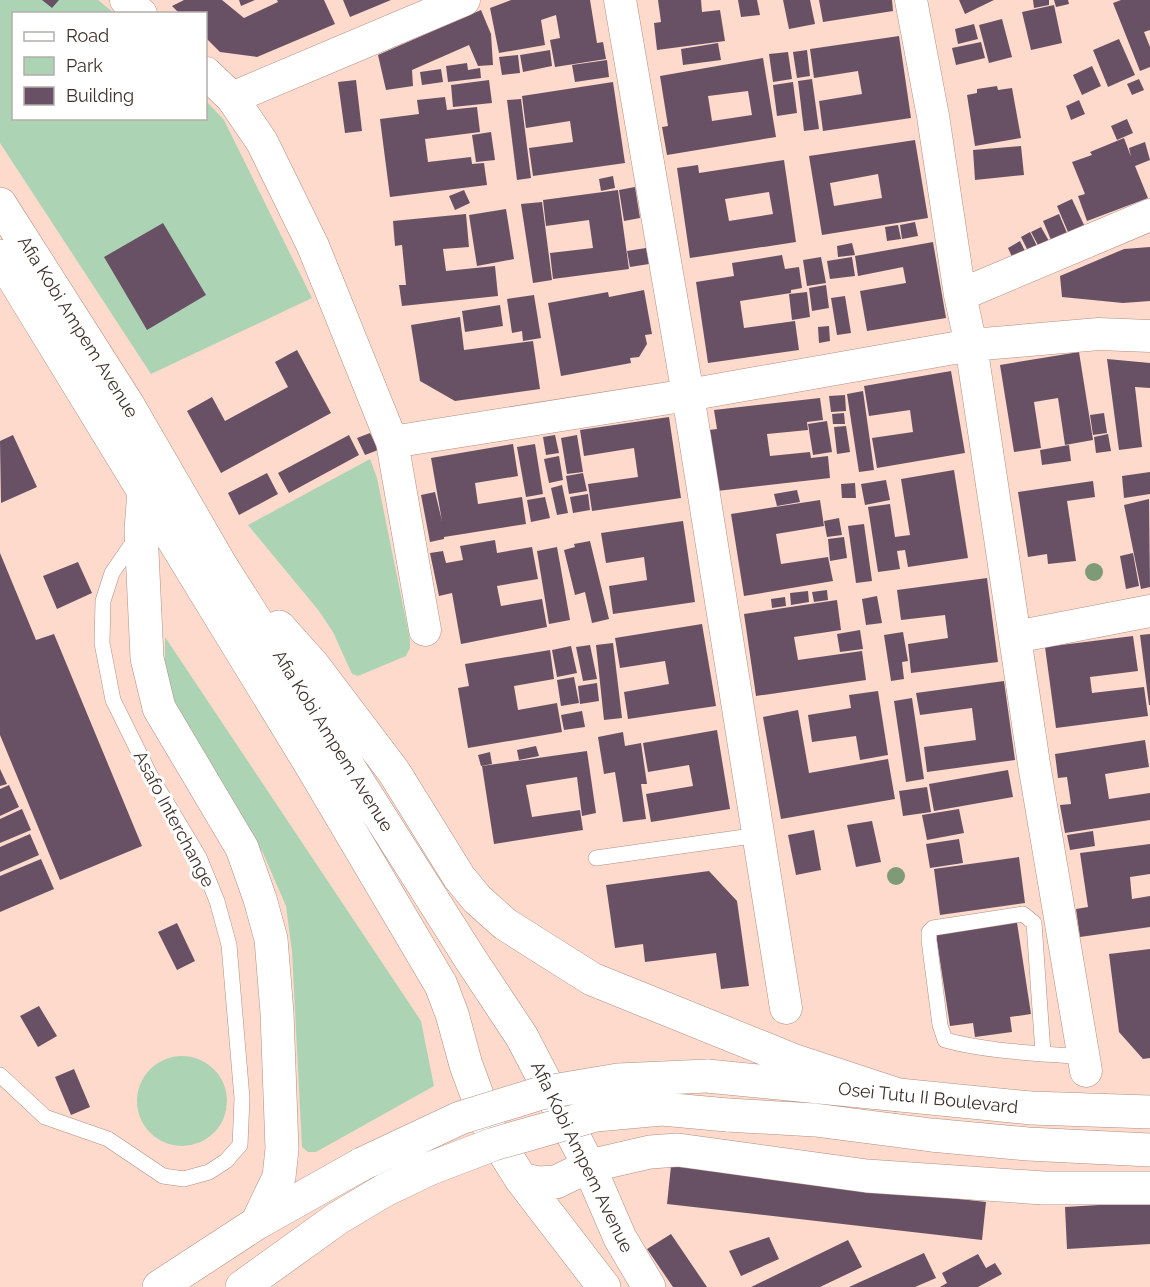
<svg xmlns="http://www.w3.org/2000/svg" width="1150" height="1287" viewBox="0 0 1150 1287" font-family="Raleway,sans-serif">
	<style>
		.green { fill: #acd4b4 }
		.building { fill: #695165; fill-rule: evenodd }
		.lines { fill: none; stroke-linecap: round; stroke-linejoin: round }
		.lane-casing { stroke: #b08f82; stroke-width: 16 }
		.street-casing { stroke: #b08f82; stroke-width: 33 }
		.secondary-casing { stroke: #b08f82; stroke-width: 34 }
		.lane { stroke: #fff; stroke-width: 15 }
		.street { stroke: #fff; stroke-width: 32 }
		.secondary { stroke: #fff; stroke-width: 33 }
		.secondary-bridge-casing { stroke: #b08f82; stroke-width: 34; stroke-linecap: butt }
		.secondary-bridge { stroke: #fff; stroke-width: 33 }
		.tree { fill: #7e9a77 }
		.labels { text-anchor: middle; stroke-width: 6; stroke-linejoin: round; paint-order: stroke }
		.street-label { font-size: 18px; fill: #3e312b; stroke: #fff }
	</style>
	<rect width="100%" height="100%" fill="#fddacc"/>
	<!-- green -->
	<path class="green" d="M0,0H98L114,13L14,14V118H206V101L224,120L312,298L151,374L0,143Z
		M370,459L377,478L410,640V648L406,656L358,676L352,674L333,632L319,611L248,525Z
		M165,637L421,1021L434,1086L316,1152H308L302,1147L292,952L286,906L263,853L184,727L165,679Z
		M137 1101a45 45 0 1 1 90 0a45 45 0 1 1-90 0Z"/>
	<!-- building -->
	<path class="building" d="M42,0H59L52,8Z
		M184,0H222L244,18L278,2L277,0H324L335,24L257,57L220,52L206,38V14H180L172,6Z
		M239,0H255L241,6Z
		M343,0H391L350,17Z
		M511,0H590L597,43L603,42L606,59L555,67L550,40L560,38L556,15L541,20L545,45L499,53L490,8Z
		M658,0H701L702,12L720,10L725,41L657,50L654,23L661,22Z
		M738,0H757L760,15L741,17Z
		M783,0H810L815,24L789,29Z
		M819,0H892L893,11L823,22Z
		M959,0H994L965,14Z
		M1033,0H1049V5L1034,8Z
		M1054,0H1068L1069,4L1056,7Z
		M1121,0H1150V30L1144,32L1150,47V67L1140,71L1113,3Z
		M1054,5L1062,43L1031,50L1022,12Z
		M481,10L491,34L493,65L478,66L469,45L412,70L413,86L386,90L378,55Z
		M1002,19L1012,57L989,63L979,25Z
		M974,24L978,39L958,44L955,29Z
		M899,36L911,118L823,131L819,101L862,94L858,71L814,78L810,49Z
		M1119,39L1135,75L1108,87L1093,50Z
		M981,42L985,58L956,65L952,48Z
		M718,43L721,60L683,65L681,49Z
		M550,50L552,66L523,72L520,55Z
		M807,50L810,76L797,78L793,52Z
		M788,52L792,79L773,82L769,54Z
		M518,55L520,73L502,75L499,57Z
		M763,58L776,137L667,155L662,127L668,126L660,76ZM748,91L752,115L712,121L708,96Z
		M607,60L609,77L575,82L572,65Z
		M467,63L468,70L480,68L481,78L448,82L446,66Z
		M1092,66L1101,86L1082,95L1073,75Z
		M441,69L443,82L422,85L420,72Z
		M812,79L819,129L804,131L798,81Z
		M1139,79L1144,90L1132,95L1127,84Z
		M356,80L362,131L345,133L338,82Z
		M489,80L492,103L453,107L451,85Z
		M613,82L625,163L533,176L529,148L573,142L570,121L526,128L522,96Z
		M793,82L797,113L777,116L773,85Z
		M997,86L998,90L1012,88L1021,138L975,146L967,95L977,93V89Z
		M445,97L447,110L477,107L480,132L425,139L428,162L471,157L472,164L484,163L487,185L390,197L380,119L419,114L417,100Z
		M521,99L531,178L517,180L507,100Z
		M1079,100L1085,114L1071,120L1066,106Z
		M1127,119L1133,133L1117,140L1111,126Z
		M491,132L495,160L476,162L472,135Z
		M1124,138L1131,157L1129,148L1145,142L1150,160L1135,166L1148,198L1087,221L1078,196L1085,194L1072,162L1092,155L1090,152Z
		M915,140L928,218L822,235L809,156ZM878,174L882,198L834,206L830,183Z
		M1021,146L1024,175L975,180L973,150Z
		M784,160L796,242L690,258L677,168L698,165L699,173ZM769,192L773,214L729,221L725,199Z
		M613,176L615,188L601,191L599,179Z
		M635,187L640,218L624,221L619,190Z
		M464,190L470,203L455,210L449,196Z
		M618,190L629,269L553,279L550,253L593,248L589,220L546,226L543,200Z
		M1072,199L1084,225L1068,232L1057,206Z
		M542,202L552,280L533,283L521,204Z
		M506,209L514,259L477,266L469,215Z
		M466,214L469,247L443,249L446,271L495,266L498,296L402,306L399,285H406L402,245L395,246L393,221Z
		M1059,214L1067,233L1051,240L1043,221Z
		M915,222L918,236L902,239L900,225Z
		M163,223L206,295L147,330L104,257Z
		M898,225L901,239L887,241L885,227Z
		M1041,227L1049,241L1039,247L1031,232Z
		M1030,232L1037,246L1028,251L1021,237Z
		M1020,241L1026,253L1013,259L1008,248Z
		M933,242L946,318L867,331L860,291L906,283L903,267L858,276L855,256Z
		M852,243L855,255L838,257L837,246Z
		M1150,247V301L1123,303L1062,297L1060,276L1124,249Z
		M646,248L649,264L630,267L627,251Z
		M782,255L785,269L799,267L802,288L791,290V293L740,301L744,328L795,321L799,350L708,363L696,282L734,276L732,263Z
		M821,257L826,283L807,286L803,260Z
		M852,257L855,276L830,279L827,261Z
		M826,285L829,308L812,311L809,288Z
		M644,290L652,334L645,335L647,344L639,357L630,358L631,363L561,376L548,303L608,292L609,297Z
		M807,292L810,317L792,320L789,294Z
		M534,295L541,338L523,341L522,331L512,333L507,299Z
		M845,296L851,333L837,335L831,298Z
		M500,305L503,326L465,332L462,311Z
		M460,317L464,350L533,341L540,389L455,401L420,381L411,325Z
		M829,326L830,341L819,343L818,327Z
		M297,350L331,413L221,473L187,411L212,397L225,421L288,387L275,362Z
		M1079,352L1093,440L1065,445L1058,398L1034,402L1041,448L1014,452L1000,365Z
		M1107,359L1150,363V388L1135,387L1142,447L1119,450Z
		M951,371L965,453L877,468L872,438L913,432L910,410L869,416L864,386Z
		M863,391L874,470L859,472L847,394Z
		M845,395L846,411L831,412L829,396Z
		M820,398L823,420L807,422L808,430L767,434L770,456L810,452L811,458L828,456L830,478L717,491L709,430L717,429L714,410Z
		M844,413L845,424H833L832,414Z
		M1104,413L1107,433L1093,435L1090,415Z
		M669,417L681,498L592,511L588,484L638,477L634,448L584,456L580,430Z
		M827,421L832,452L813,455L808,424Z
		M846,426L850,452L837,454L834,427Z
		M370,433L378,450L365,455L357,438Z
		M1108,434L1111,451L1096,453L1094,437Z
		M13,435L37,487L1,503L0,441Z
		M349,435L359,455L289,493L278,473Z
		M555,435L559,453L546,455L543,437Z
		M577,435L583,472L567,474L561,438Z
		M513,444L518,476L475,483L478,504L522,497L526,524L444,537V539L430,542L421,495L435,492L442,521L431,458Z
		M535,444L543,494L526,497L517,447Z
		M1069,445L1071,461L1042,465L1040,450Z
		M559,456L563,480L549,483L544,459Z
		M954,470L968,558L908,567L905,550L897,551L900,569L878,572L868,507L890,504L895,537L910,535L901,479Z
		M1150,472V494L1124,498L1122,476Z
		M267,473L278,494L239,515L228,493Z
		M583,473L587,491L569,494L566,476Z
		M886,480L890,500L865,505L861,484Z
		M1093,481L1095,497L1067,501L1076,561L1048,564L1047,554L1028,557L1018,492Z
		M855,483L856,498H842L841,484Z
		M562,485L568,513L557,515L551,488Z
		M797,490L800,502L777,506L774,494Z
		M588,494L590,510L573,513L570,497Z
		M545,497L550,518L531,522L527,500Z
		M1149,499L1150,587L1141,589L1124,505Z
		M820,500L824,526L776,534L781,564L828,557L833,581L744,596L731,514Z
		M839,518L842,535L827,537L824,521Z
		M683,521L695,602L613,614L609,586L647,580L644,557L606,563L601,533Z
		M864,524L872,581L856,583L848,526Z
		M844,537L847,558L830,561L828,539Z
		M495,540L497,553L532,547L538,579L497,586L501,606L542,599L547,627L461,644L452,593L439,596L430,553L443,551L446,563L463,560L460,546Z
		M590,541L609,619L592,623L585,592L575,595L564,550L575,547L574,544Z
		M557,547L570,620L549,624L537,551Z
		M0,553L36,640L54,634L142,846L60,880L0,735Z
		M1133,553L1139,586L1126,589L1120,556Z
		M78,562L92,593L57,609L43,576Z
		M987,578L998,662L911,673L908,644L948,638L945,615L901,620L897,590Z
		M827,590L828,600L814,602L812,592Z
		M808,591L809,602L791,605L790,593Z
		M877,596L882,623L866,625L862,599Z
		M785,597L786,606L772,608L771,599Z
		M837,600L841,630L794,637L798,660L862,651L866,680L756,696L744,614Z
		M702,624L716,706L628,719L624,692L669,684L665,661L620,668L615,638Z
		M860,630L863,649L840,652L837,634Z
		M903,632L908,661L902,662L904,679L891,681L884,635Z
		M1150,634V705H1149L1140,635Z
		M1133,636L1138,671L1090,677L1092,693L1144,687L1148,716L1056,728L1045,647Z
		M613,643L622,718L604,720L596,645Z
		M590,645L597,679L583,681L576,647Z
		M571,646L577,673L557,677L552,650Z
		M550,650L554,679L514,686L518,710L557,703L562,732L468,748L458,688L469,686L465,664Z
		M574,677L579,703L561,706L557,680Z
		M1004,681L1015,760L927,772L924,747L976,740L972,708L920,715L916,693Z
		M597,683L599,701L580,704L578,686Z
		M878,691L888,755L860,760L856,736L812,742L808,715L851,708L849,695Z
		M912,698L924,779L906,782L894,701Z
		M798,710L809,773L888,759L895,799L781,819L763,717Z
		M582,711L585,727L564,730L561,715Z
		M717,730L730,809L651,822L646,794L693,786L689,765L648,772L643,743Z
		M623,732L625,746L641,743L647,784H641L646,819L623,822L615,772L604,774L598,737Z
		M1145,740L1149,767L1105,774L1109,799L1150,793V820L1065,833L1060,805L1071,804L1067,777L1058,778L1055,754Z
		M536,746L539,756L519,760L517,750Z
		M587,751L596,813L582,816L577,777L526,785L532,817L580,810L583,830L494,844L482,766Z
		M490,752L492,764L481,766L478,755Z
		M0,769L7,784L0,786Z
		M1008,770L1013,797L934,811L929,784Z
		M9,785L19,807L0,816V789Z
		M927,787L931,812L903,816L899,791Z
		M22,809L31,830L0,843V819Z
		M959,809L964,833L927,840L922,815Z
		M872,821L881,862L856,867L847,825Z
		M814,830L821,870L796,875L788,835Z
		M1093,831L1095,846L1070,850L1067,835Z
		M30,834L39,855L0,872V847Z
		M959,839L963,863L930,868L926,844Z
		M1150,844V874L1130,877L1132,899L1150,896V927L1080,937L1076,909L1088,907L1080,853Z
		M1019,857L1025,903L940,915L934,869Z
		M41,859L54,889L0,912V876Z
		M709,871L737,901L749,986L721,989L716,953L645,962L643,944L615,948L606,885Z
		M1016,916L1031,1014L1010,1017L1012,1032L975,1037L973,1023L950,1026L935,928Z
		M177,923L195,961L177,970L158,932Z
		M1150,949V1058L1143,1059L1119,1032L1109,954Z
		M39,1006L57,1036L38,1047L20,1016Z
		M74,1069L90,1107L71,1115L55,1077Z
		M671,1166L986,1202L982,1240L667,1204Z
		M1150,1202V1244L1067,1249L1065,1207Z
		M671,1234L707,1287H673L647,1249Z
		M769,1237L779,1259L741,1276L729,1251Z
		M848,1240L862,1267L820,1287H751Z
		M924,1253L936,1278L915,1287H849Z
		M978,1254L986,1268L995,1263L1002,1274L978,1287H940L947,1283L942,1273Z"/>
	<g class="lines">
		<defs>
			<path id="lane" d="M596,858L759,835
				M1043,1053L1034,923L1023,914L933,928L929,932V940L940,1025L945,1040C989,1052 1038,1053 1084,1057
				M0,1075L45,1117L108,1139L163,1176L184,1179L209,1172L226,1161L240,1145L242,1098L229,945L217,901L199,857L150,775L113,700L102,643L103,601L112,573L136,538"/>
			<path id="street" d="M126,0L141,14
				M620,0L688,395L786,1008
				M911,0L933,116L960,295L971,345L1034,764L1086,1071
				M206,73L232,98L262,142L313,246L392,442
				M232,98L464,0
				M960,295L1150,215
				M425,630L392,442L688,395L971,345L1099,334L1150,336
				M1015,637L1150,611"/>
			<path id="secondary" d="M0,204L128,405L220,564L471,960L522,1037L589,1166L620,1238L649,1287
				M0,256L311,765L441,985L452,1014L466,1065L490,1130L521,1179L604,1287
				M144,491L141,530L147,658L159,708L242,848L260,899L271,939L277,1013L282,1149L279,1177L257,1223
				M279,627L313,665L394,772L459,877L477,899L505,924L592,979L795,1061L898,1095
				M707,1076L1031,1108L1150,1112
				M727,1115L815,1120L931,1135L1028,1144L1150,1150
				M521,1179L539,1183L556,1182L589,1166L650,1152L678,1150L867,1176L1044,1188H1150
				M159,1287L257,1223L362,1164
				M242,1287L338,1218L385,1190"/>
		</defs>
		<!-- lane casing -->
		<use href="#lane" class="lane-casing"/>
		<!-- street casing -->
		<use href="#street" class="street-casing"/>
		<!-- secondary casing -->
		<use href="#secondary" class="secondary-casing"/>
		<!-- lane -->
		<use href="#lane" class="lane"/>
		<!-- street -->
		<use href="#street" class="street"/>
		<!-- secondary -->
		<use href="#secondary" class="secondary"/>
		<defs>
			<path id="secondary-bridge" d="M362,1164L460,1118L541,1093L618,1080L707,1076
				M385,1190L429,1169L494,1144L596,1115L662,1109L727,1115"/>
		</defs>
		<!-- secondary-bridge casing -->
		<use href="#secondary-bridge" class="secondary-bridge-casing"/>
		<!-- secondary-bridge -->
		<use href="#secondary-bridge" class="secondary-bridge"/>
	</g>
	<!-- trees -->
	<g class="tree">
		<circle cx="1094" cy="572" r="9"/>
		<circle cx="896" cy="876" r="9"/>
	</g>
	<g class="labels">
		<!-- street labels -->
		<g class="street-label">
			<text transform="translate(78 327) rotate(58)" y="6">Afia Kobi Ampem Avenue</text>
			<text transform="translate(333 741) rotate(58)" y="6">Afia Kobi Ampem Avenue</text>
			<text transform="translate(174 819) rotate(62)" y="6">Asafo Interchange</text>
			<text transform="translate(928 1098) rotate(6)" y="6">Osei Tutu II Boulevard</text>
			<text transform="translate(582 1157) rotate(64)" y="6">Afia Kobi Ampem Avenue</text>
		</g>
	</g>
	<!-- legend -->
	<rect x="12" y="12" width="195" height="108" fill="#ffffff" stroke="#b2adaa" stroke-width="1.5"/>
	<rect x="24" y="32" width="30" height="9" fill="#ffffff" stroke="#b2adaa" stroke-width="1.5"/>
	<text x="66" y="42" font-size="18" fill="#3e312b">Road</text>
	<rect x="24" y="57" width="30" height="18" fill="#acd4b4" stroke="#b2adaa" stroke-width="1.5"/>
	<text x="66" y="72" font-size="18" fill="#3e312b">Park</text>
	<rect x="24" y="87" width="30" height="18" fill="#695165" stroke="#b2adaa" stroke-width="1.5"/>
	<text x="66" y="102" font-size="18" fill="#3e312b">Building</text>
</svg>
